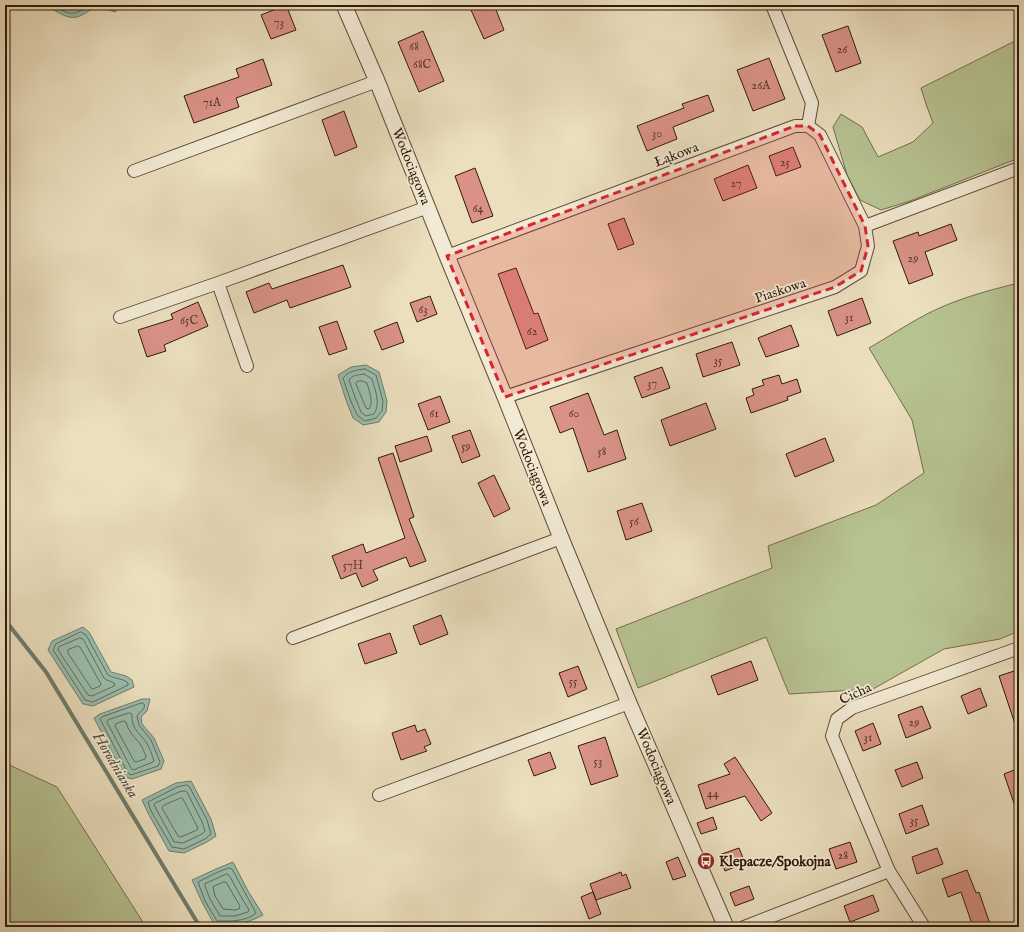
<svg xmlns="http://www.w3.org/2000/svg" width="1024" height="932" viewBox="0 0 1024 932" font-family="'IM FELL English',serif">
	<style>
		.green { fill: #b7c291; stroke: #746e4e }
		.water { fill: #99bdac; stroke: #6f7c6c }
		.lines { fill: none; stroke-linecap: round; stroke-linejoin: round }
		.shore { stroke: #646c5c; stroke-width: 1 }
		.stream { stroke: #6f7c6c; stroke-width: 4 }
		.building { fill: #da9287; stroke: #301a0c }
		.minor-casing { stroke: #5f4b38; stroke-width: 14 }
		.tertiary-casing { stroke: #5f4b38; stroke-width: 17 }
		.minor { stroke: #f2ead5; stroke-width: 12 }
		.tertiary { stroke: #f2ead5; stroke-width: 15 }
		.marked { fill: #d62828; fill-opacity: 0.2; stroke: #d62828; stroke-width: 3; stroke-dasharray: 8 5; stroke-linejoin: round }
		.labels { text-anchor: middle; stroke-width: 3.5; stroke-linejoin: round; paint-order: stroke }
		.number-label { font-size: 12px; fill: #5a382b }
		.street-label { font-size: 14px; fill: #301a0c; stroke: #f2ead5 }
		.poi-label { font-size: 14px; font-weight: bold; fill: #301a0c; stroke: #f2ead5; text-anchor: start }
		.water-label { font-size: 15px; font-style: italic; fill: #504b3c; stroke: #f2ead5 }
	</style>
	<rect width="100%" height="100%" fill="#ebdfbe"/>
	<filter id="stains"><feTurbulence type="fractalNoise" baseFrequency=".005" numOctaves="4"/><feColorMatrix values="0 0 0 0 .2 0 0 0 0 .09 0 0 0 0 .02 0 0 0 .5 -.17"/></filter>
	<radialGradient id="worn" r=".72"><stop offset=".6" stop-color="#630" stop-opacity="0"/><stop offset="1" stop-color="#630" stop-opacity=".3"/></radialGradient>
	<!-- green -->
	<path class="green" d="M1019,39V158L910,201L881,210L860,200L847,175L833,127L841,114L862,127L878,157L913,142L933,123L926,104L921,88Z
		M1019,283V631L1000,639L944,649L873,689L789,694L766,637L638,688L616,629L772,568L768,546L876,505L924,473L912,420L869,348C888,337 906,325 925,315C953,300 989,290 1019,283Z
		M5,763L57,787L146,927H5Z"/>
	<!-- water -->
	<path class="water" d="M47,5H123L115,12C109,10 102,8 96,8C91,9 86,13 82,15C70,22 57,12 47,5Z
		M366,365L379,372L387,401L386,412L379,422L363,425L353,418L346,400L338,375L351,367Z
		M83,627L89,632L111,672L126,676L132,680L134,687L93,706L83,704L48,650L52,641Z
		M142,699H150L147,711L141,717L142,724L154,738L164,761L161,769L132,779L125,777L94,718L100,714Z
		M191,781L211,819L216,836L207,842L184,853L169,851L148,813L142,800L176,783Z
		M233,862L248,891L263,915C244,925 235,925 214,924L202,902L192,880L216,869Z"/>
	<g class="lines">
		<!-- shore -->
		<path class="shore" d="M54,5C60,10 70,16 78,12C84,10 88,7 93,5
			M365,369L376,375L383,401L382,411L376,418L365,421L357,415L350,399L343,378C349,371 356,370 365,369Z
			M364,374L372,379C375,390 381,403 374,414L366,416L361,412L355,397L349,380C352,375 358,375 364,374Z
			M358,381H363L367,383C369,391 374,402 369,409L366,408L356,384Z
			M81,632L86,635L108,675C115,679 122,678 128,683V685L93,702L85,700L53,650L56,644Z
			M80,638L83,639L104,678C107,681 112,681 115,684L114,686L92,696L88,695L58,650L59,647Z
			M78,646L80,647L101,684L100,686L93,689L91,688L68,653V650Z
			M142,703L144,704C146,709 140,711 137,716L139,725L151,740L160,762L158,766L131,775L128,773L100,719L102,717Z
			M129,713L132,714C131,729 139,732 146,742C150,748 152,755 154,761L153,762L133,770L131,768L107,722L108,720Z
			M124,721L126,722C129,733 134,736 140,744C143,748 144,752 146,756L145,759L136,762L134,761L115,726L116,724Z
			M187,785L189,786L207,820L211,834L205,839L184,849L172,847L151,811L148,802L177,787Z
			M185,791L187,792L202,822L205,831L202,834L183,843L174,842L154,805L155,803L179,792Z
			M181,798L183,799L198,828L197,830L181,837L178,836L162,808L163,806Z
			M229,868L232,869L256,913C246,922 230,921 217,921L205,901L198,882L218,872Z
			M227,874L229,875L240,895L249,910L248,912L235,916H220L210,899L205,886V884Z
			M224,882H226L240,906L239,909L235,910L223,909L215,896L213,887Z"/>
		<!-- stream -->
		<path class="stream" d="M5,620L46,672L200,927"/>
	</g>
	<!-- building -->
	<path class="building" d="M286,5L296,30L271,39L261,15Z
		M482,5H494L504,30L484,39L471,10Z
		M848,26L861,63L836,72L822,35Z
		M423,31L444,81L419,92L398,42Z
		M769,58L785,99L753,111L737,70Z
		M263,59L272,85L236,98L239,107L194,123L184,96L239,77L236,69Z
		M708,95L714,111L673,127L677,139L647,151L637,126L684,108L682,104Z
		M344,111L357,147L335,156L322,120Z
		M793,147L801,167L776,176L769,156Z
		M748,165L757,188L723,201L714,179Z
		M475,168L493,216L472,223L455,176Z
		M624,218L634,244L618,250L608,224Z
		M951,224L957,240L925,252L933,275L909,284L893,241L918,232L919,236Z
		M343,265L351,287L290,308L287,300L254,313L246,292L269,283L272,289Z
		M516,268L534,314L538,313L548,340L526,349L498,274Z
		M430,296L437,314L417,322L410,303Z
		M862,298L871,323L837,336L828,311Z
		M198,302L208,326L164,345L166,351L147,357L138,330L173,319L171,314Z
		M337,321L347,349L329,355L319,327Z
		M397,322L404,342L382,350L374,331Z
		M791,325L799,346L766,357L758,338Z
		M732,342L740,365L703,377L696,354Z
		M662,367L670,388L642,398L634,377Z
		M779,375L782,384L797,379L801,392L787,397L788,400L751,413L746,398L754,395L752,389L764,385L762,380Z
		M588,393L604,435L617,430L626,459L588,472L573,428L560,433L550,407Z
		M440,396L450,422L428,430L418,404Z
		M706,403L716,429L670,446L661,420Z
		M470,430L480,456L462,463L452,436Z
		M427,436L432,451L400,462L395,446Z
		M825,438L834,461L795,477L786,454Z
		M393,453L414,517L409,519L426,561L410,567L406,557L373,570L378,580L362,587L356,573L341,579L332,556L363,544L366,553L405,538L378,458Z
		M494,475L510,509L494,517L478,483Z
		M642,503L652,531L626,540L617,511Z
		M441,615L448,634L420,645L413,626Z
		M390,633L397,653L365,664L358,644Z
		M751,661L758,680L718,695L711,676Z
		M578,666L587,689L568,697L559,673Z
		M1014,671L1019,685V729L1017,730L999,676Z
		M980,688L987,706L968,714L961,696Z
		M922,706L931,728L906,738L898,715Z
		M873,723L881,744L863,751L855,731Z
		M415,725L417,732L425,729L431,744L424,747L427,751L401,760L392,733Z
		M605,737L618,776L591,785L578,746Z
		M550,752L556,768L534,776L528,760Z
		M735,757L772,813L761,821L745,796L706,809L698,785L730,774L724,764Z
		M917,762L923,778L902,787L895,770Z
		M1019,768V812H1017L1004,774Z
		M922,805L929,825L906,834L899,814Z
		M713,817L717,829L701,834L697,823Z
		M850,842L857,862L836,869L829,849Z
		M739,848L745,863L725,871L719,855Z
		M937,848L943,864L917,874L912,857Z
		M678,857L686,876L673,880L666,862Z
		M967,870L976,893L979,892L991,927H973L961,892L948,897L942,879Z
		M621,872L622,876L626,874L631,888L596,900L590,884Z
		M749,886L754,899L735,906L730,893Z
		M593,892L601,914L589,919L581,897Z
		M873,895L879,911L850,922L844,906Z"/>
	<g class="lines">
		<defs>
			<path id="minor" d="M772,5L812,103L808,126
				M134,171L377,81
				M447,256L795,126H808L820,135L865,226
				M218,283L247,366
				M120,317L218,283L428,207
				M505,397L835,287L861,271L868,246L865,226L1019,168
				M293,638L561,538
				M379,795L629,703
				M744,927L889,871
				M924,927L889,871L832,736L837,719L852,708L1019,648"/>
			<path id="tertiary" d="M344,5L377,81L447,256L505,397L561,538L629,703L726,927"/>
		</defs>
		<!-- minor casing -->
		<use href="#minor" class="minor-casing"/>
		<!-- tertiary casing -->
		<use href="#tertiary" class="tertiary-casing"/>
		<!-- minor -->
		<use href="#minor" class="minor"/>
		<!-- tertiary -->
		<use href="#tertiary" class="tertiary"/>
	</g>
	<!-- marked area -->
	<path class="marked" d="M795,126H808L820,135L865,226L868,246L861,271L835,287L505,397L447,256Z"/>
	<!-- icons -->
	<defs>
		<symbol id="bus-disc" viewBox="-11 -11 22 22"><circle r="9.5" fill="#8f2418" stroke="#f2ead5"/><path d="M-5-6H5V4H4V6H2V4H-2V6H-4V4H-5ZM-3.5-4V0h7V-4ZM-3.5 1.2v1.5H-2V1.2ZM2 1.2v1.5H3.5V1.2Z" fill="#fff"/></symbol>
	</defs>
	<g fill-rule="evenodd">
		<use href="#bus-disc" x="696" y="851" width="20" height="20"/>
	</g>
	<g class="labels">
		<!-- number labels -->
		<g class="number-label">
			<text x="279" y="26">73</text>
			<text x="414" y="50">68</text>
			<text x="842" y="53">26</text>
			<text x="422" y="68">68C</text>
			<text x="761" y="89">26A</text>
			<text x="212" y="106">71A</text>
			<text x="657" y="137">30</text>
			<text x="785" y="166">25</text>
			<text x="736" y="187">27</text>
			<text x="478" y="212">64</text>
			<text x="913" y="262">29</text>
			<text x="423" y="313">63</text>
			<text x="849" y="321">31</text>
			<text x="189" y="324">65C</text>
			<text x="532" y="335">62</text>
			<text x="718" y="364">35</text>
			<text x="652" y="387">37</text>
			<text x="434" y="417">61</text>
			<text x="574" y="417">60</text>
			<text x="466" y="450">59</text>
			<text x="602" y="455">58</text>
			<text x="634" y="525">56</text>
			<text x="353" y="569">57H</text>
			<text x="573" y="685">55</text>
			<text x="914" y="726">29</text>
			<text x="868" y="741">31</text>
			<text x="598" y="765">53</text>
			<text x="713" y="797">44</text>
			<text x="914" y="824">35</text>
			<text x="843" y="859">28</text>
		</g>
		<!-- street labels -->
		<g class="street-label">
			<text transform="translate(676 154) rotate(-21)" y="5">Łąkowa</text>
			<text transform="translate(412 166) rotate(68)" y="5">Wodociągowa</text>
			<text transform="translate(780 290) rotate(-18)" y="5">Piaskowa</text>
			<text transform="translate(533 467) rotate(68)" y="5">Wodociągowa</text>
			<text transform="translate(855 693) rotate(-25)" y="5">Cicha</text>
			<text transform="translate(657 766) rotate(67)" y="5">Wodociągowa</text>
		</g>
		<!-- poi labels -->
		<g class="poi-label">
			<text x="719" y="866">Klepacze/Spokojna</text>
		</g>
		<!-- water labels -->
		<g class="water-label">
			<text transform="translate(116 765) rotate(59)" y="5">Horodnianka</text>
		</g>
	</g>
	<!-- margin -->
	<rect width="1024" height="932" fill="none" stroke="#ebdfbe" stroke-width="20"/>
	<rect x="6" y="6" width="1012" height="920" fill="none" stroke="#301a0c" stroke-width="2"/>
	<rect x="10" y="10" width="1004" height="912" fill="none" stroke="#301a0c"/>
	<rect width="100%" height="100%" filter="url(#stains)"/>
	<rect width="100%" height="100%" fill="url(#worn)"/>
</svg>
